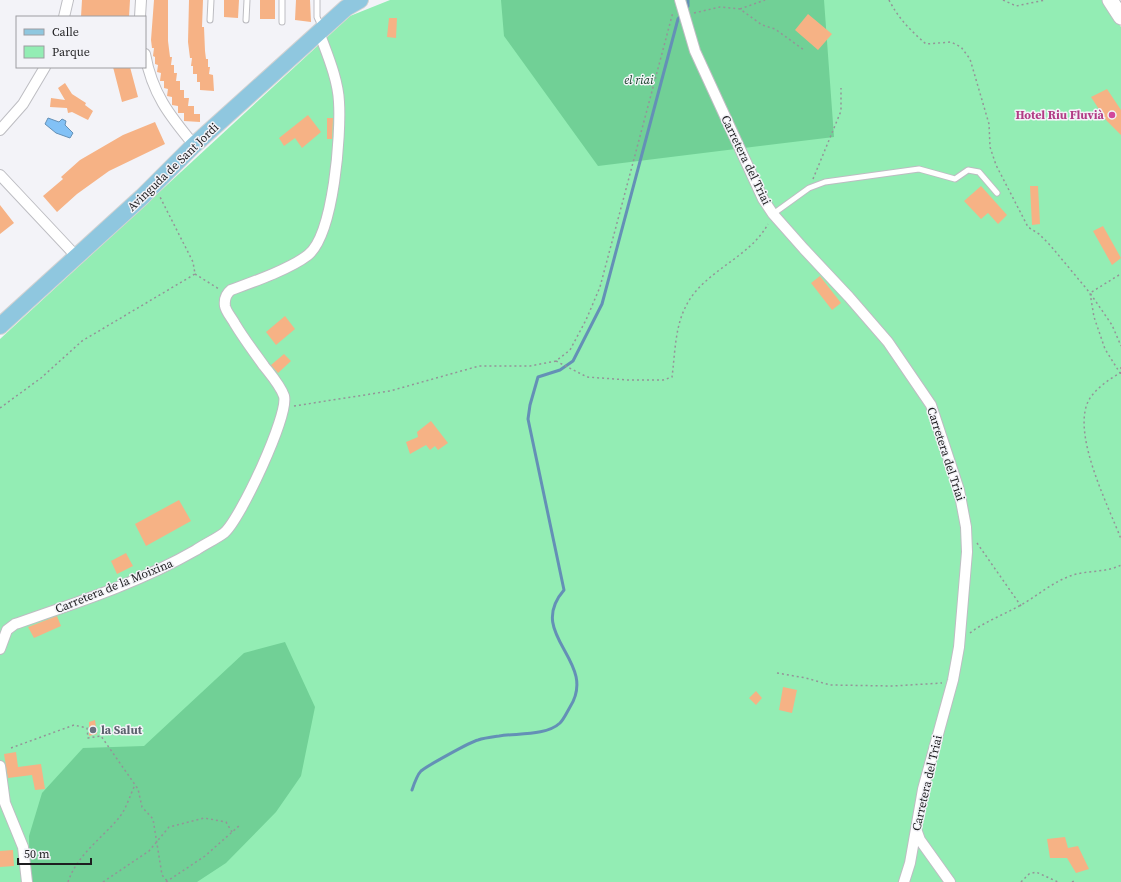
<svg xmlns="http://www.w3.org/2000/svg" width="1121" height="882" viewBox="0 0 1121 882" font-family="'Source Serif 4',serif">
	<style>
		.green { fill: #93edb4 }
		.forest { fill: #71d096 }
		.water { fill: #82c1f6; stroke: #6490b6 }
		.lines { fill: none; stroke-linecap: round; stroke-linejoin: round }
		.stream { stroke: #6490b6; stroke-width: 3 }
		.building { fill: #f6b285 }
		.lane-casing { stroke: #bdbdc2; stroke-width: 7 }
		.street-casing { stroke: #bdbdc2; stroke-width: 12 }
		.secondary-casing { stroke: #bdbdc2; stroke-width: 17 }
		.primary-casing { stroke: #d2d2d2; stroke-width: 18 }
		.path { stroke: #949498; stroke-width: 1.5; stroke-dasharray: 2 3; stroke-linecap: butt }
		.lane { stroke: #fff; stroke-width: 5 }
		.street { stroke: #fff; stroke-width: 10 }
		.secondary { stroke: #fff; stroke-width: 15 }
		.primary { stroke: #8fc7df; stroke-width: 16 }
		.hotel-dot { fill: #d1479c; stroke: #f3f3f8; stroke-width: 1.5 }
		.worship-dot { fill: #6b7280; stroke: #f3f3f8; stroke-width: 1.5 }
		.labels { text-anchor: middle; stroke-width: 3; stroke-linejoin: round; paint-order: stroke }
		.park-label { font-size: 12px; font-style: italic; fill: #0b351e; stroke: #f3f3f8 }
		.hotel-label { font-size: 12px; font-weight: bold; fill: #b23c85; stroke: #f3f3f8; text-anchor: end }
		.street-label { font-size: 12px; fill: #1e1e20; stroke: #f3f3f8 }
		.worship-label { font-size: 12px; font-weight: bold; fill: #5b616d; stroke: #f3f3f8; text-anchor: start }
	</style>
	<rect width="100%" height="100%" fill="#f3f3f8"/>
	<!-- green -->
	<path class="green" d="M390,0H1103L1121,27V882H0V339L350,16Z"/>
	<!-- forest -->
	<path class="forest" d="M501,0H824L834,137L598,166L504,36Z
		M285,642L315,707L301,776L276,812L226,863L197,882H30L29,836L42,793L83,748L144,746L244,653Z"/>
	<!-- water -->
	<path class="water" d="M48,118L59,122L62,119L66,121L65,125L73,133L70,138L56,133L45,124Z"/>
	<g class="lines">
		<!-- stream -->
		<path class="stream" d="M685,10L688,6V0
			M412,790C414,784 417,775 421,771C427,766 470,742 478,740C484,738 492,737 499,736C517,733 546,736 560,723C564,719 567,712 570,707C599,661 525,635 564,590L528,419L530,405L538,377L560,370L573,361L602,304L678,19L682,14"/>
	</g>
	<!-- building -->
	<path class="building" d="M82,0H130L129,17H81Z
		M154,0H168V41L170,57H172L171,65H174V73H177L176,81H180V90H184V98H189L188,106H194V114H200V122L184,121V113H178V106L172,105V97L167,96L168,89L164,88V81H160L161,73L157,72L158,65L155,64V57L153,56L154,48H152L151,40Z
		M189,0H203L202,27H204L205,51L206,59H208V67H210L209,74L213,75L214,91L200,90V82H197V74H193V66H191L192,58H190L188,42Z
		M224,0H239L238,18L224,17Z
		M260,0H275V19H260Z
		M296,0H310L311,22L295,20Z
		M808,14L832,34L818,50L795,30Z
		M389,18H397L396,38L387,37Z
		M113,67H130L138,97L122,102Z
		M65,83L72,94L86,103L85,105L93,111L88,120L72,112L68,113L67,108L50,107L51,98L65,100L58,88Z
		M1107,89L1121,110V135L1106,120L1091,97Z
		M308,115L321,132L302,148L295,138L284,146L279,138Z
		M327,118H333L332,139H327Z
		M155,122L165,144L109,171L77,194L57,212L43,196L63,179L61,177L80,160L123,135Z
		M981,186L1007,215L998,224L988,213L981,219L964,201Z
		M1030,186H1038L1040,224L1032,225Z
		M0,205L14,223L0,234Z
		M1103,226L1121,258L1112,265L1093,231Z
		M820,276L841,303L832,310L811,283Z
		M285,316L295,329L276,345L266,332Z
		M284,354L291,361L278,373L271,365Z
		M431,421L448,443L438,450L435,446L430,450L426,445L410,454L406,442L418,437L417,432Z
		M179,500L191,521L146,546L135,524Z
		M126,553L133,566L117,574L111,561Z
		M57,616L61,626L34,638L28,627Z
		M783,687L797,690L792,713L779,710Z
		M756,691L762,698L756,705L749,698Z
		M95,720L97,734L89,736V722Z
		M16,752L18,767L41,764L45,789L35,790L32,775L8,778L4,754Z
		M1065,837L1068,848L1078,846L1089,869L1076,873L1067,858H1050L1047,839Z
		M13,850L14,866L0,867V851Z"/>
	<g class="lines">
		<defs>
			<path id="lane" d="M317,0V17L322,28
				M210,20L211,0
				M246,20L247,0
				M282,22V0
				M773,214L809,188L825,182L919,169L955,179L968,170L979,172L997,193"/>
			<path id="street" d="M680,0L695,51L763,199L773,214L804,249L849,297L888,342L931,405L959,490L966,527L967,552L959,647L953,680L923,789L910,863L904,882
				M64,17L68,0
				M140,17L141,0
				M145,54C152,93 169,115 194,145
				M0,130L23,104L45,67
				M0,175L76,256
				M0,649L7,630L15,624C76,603 139,583 196,550C205,544 216,539 224,533C240,520 289,415 284,396C280,385 271,375 264,366C254,352 244,339 235,324C232,318 226,312 225,306C224,299 226,294 231,290C253,282 290,269 308,255C334,234 341,134 339,102C338,79 327,54 319,32
				M0,766L5,803L23,847L27,882
				M916,829L920,840L950,882"/>
			<path id="secondary" d="M1110,0L1121,17"/>
			<path id="primary" d="M0,326L142,197L194,145L346,8L360,0"/>
		</defs>
		<!-- lane casing -->
		<use href="#lane" class="lane-casing"/>
		<!-- street casing -->
		<use href="#street" class="street-casing"/>
		<!-- secondary casing -->
		<use href="#secondary" class="secondary-casing"/>
		<!-- primary casing -->
		<use href="#primary" class="primary-casing"/>
		<!-- path -->
		<path class="path" d="M889,0C898,18 911,31 926,44L951,42L961,47L970,59L989,124L990,147L996,165L1028,227L1039,234L1050,245L1090,293L1094,317L1105,349L1120,373C1108,380 1092,391 1087,404C1074,439 1108,505 1121,539
			M1003,0L1016,6L1045,0
			M740,9L765,0
			M694,13L720,7L740,9L762,25L775,29L804,50
			M813,179L841,111V88
			M195,274L219,289
			M1119,275L1090,293L1112,325L1121,346
			M556,361L587,377L628,380H663L672,377C675,354 675,328 685,308C702,271 749,259 768,224
			M1121,367V375
			M294,406L390,391L479,366H530L556,361L570,350L586,320L600,287L673,12
			M0,408L41,378L82,341L195,274L193,262L160,197
			M977,543L1021,606
			M970,633C984,622 1003,615 1019,606C1036,597 1051,583 1070,576C1086,570 1106,573 1121,565
			M777,673L806,678L830,685L893,686L942,683
			M11,748L74,725L87,728L88,738L101,736L138,789L142,807L153,819L162,875L168,882
			M68,882C77,855 101,839 118,819C126,810 130,795 135,785
			M103,882L149,851L169,827L204,818L226,822L232,832
			M166,882L205,856L240,825
			M1021,882L1029,874L1036,872L1058,882
			M1072,882L1076,880"/>
		<!-- lane -->
		<use href="#lane" class="lane"/>
		<!-- street -->
		<use href="#street" class="street"/>
		<!-- secondary -->
		<use href="#secondary" class="secondary"/>
		<!-- primary -->
		<use href="#primary" class="primary"/>
	</g>
	<!-- markers -->
	<circle class="hotel-dot" cx="1112" cy="115" r="4"/>
	<circle class="worship-dot" cx="93" cy="730" r="4"/>
	<g class="labels">
		<!-- park labels -->
		<g class="park-label">
			<text x="639" y="84">el riai</text>
		</g>
		<!-- hotel labels -->
		<g class="hotel-label">
			<text x="1104" y="119">Hotel Riu Fluvià</text>
		</g>
		<!-- street labels -->
		<g class="street-label">
			<text transform="translate(746 160) rotate(64)" y="4">Carretera del Triai</text>
			<text transform="translate(173 167) rotate(-44)" y="4">Avinguda de Sant Jordi</text>
			<text transform="translate(946 454) rotate(72)" y="4">Carretera del Triai</text>
			<text transform="translate(114 586) rotate(-22)" y="4">Carretera de la Moixina</text>
			<text transform="translate(927 783) rotate(-77)" y="4">Carretera del Triai</text>
		</g>
		<!-- worship labels -->
		<g class="worship-label">
			<text x="101" y="734">la Salut</text>
		</g>
	</g>
	<!-- legend -->
	<rect x="16" y="16" width="130" height="52" fill="#f3f3f8" stroke="#9e9ea2"/>
	<rect x="24" y="29" width="20" height="6" fill="#8fc7df" stroke="#9e9ea2"/>
	<text x="52" y="36" font-size="12" fill="#1e1e20">Calle</text>
	<rect x="24" y="46" width="20" height="12" fill="#93edb4" stroke="#9e9ea2"/>
	<text x="52" y="56" font-size="12" fill="#1e1e20">Parque</text>
	<!-- scale -->
	<path d="M18 858v6h73v-6" fill="none" stroke="#1e1e20" stroke-width="2"/>
	<text x="24" y="858" font-size="12" fill="#1e1e20" stroke="#f3f3f8" stroke-width="3" paint-order="stroke">50 m</text>
</svg>
